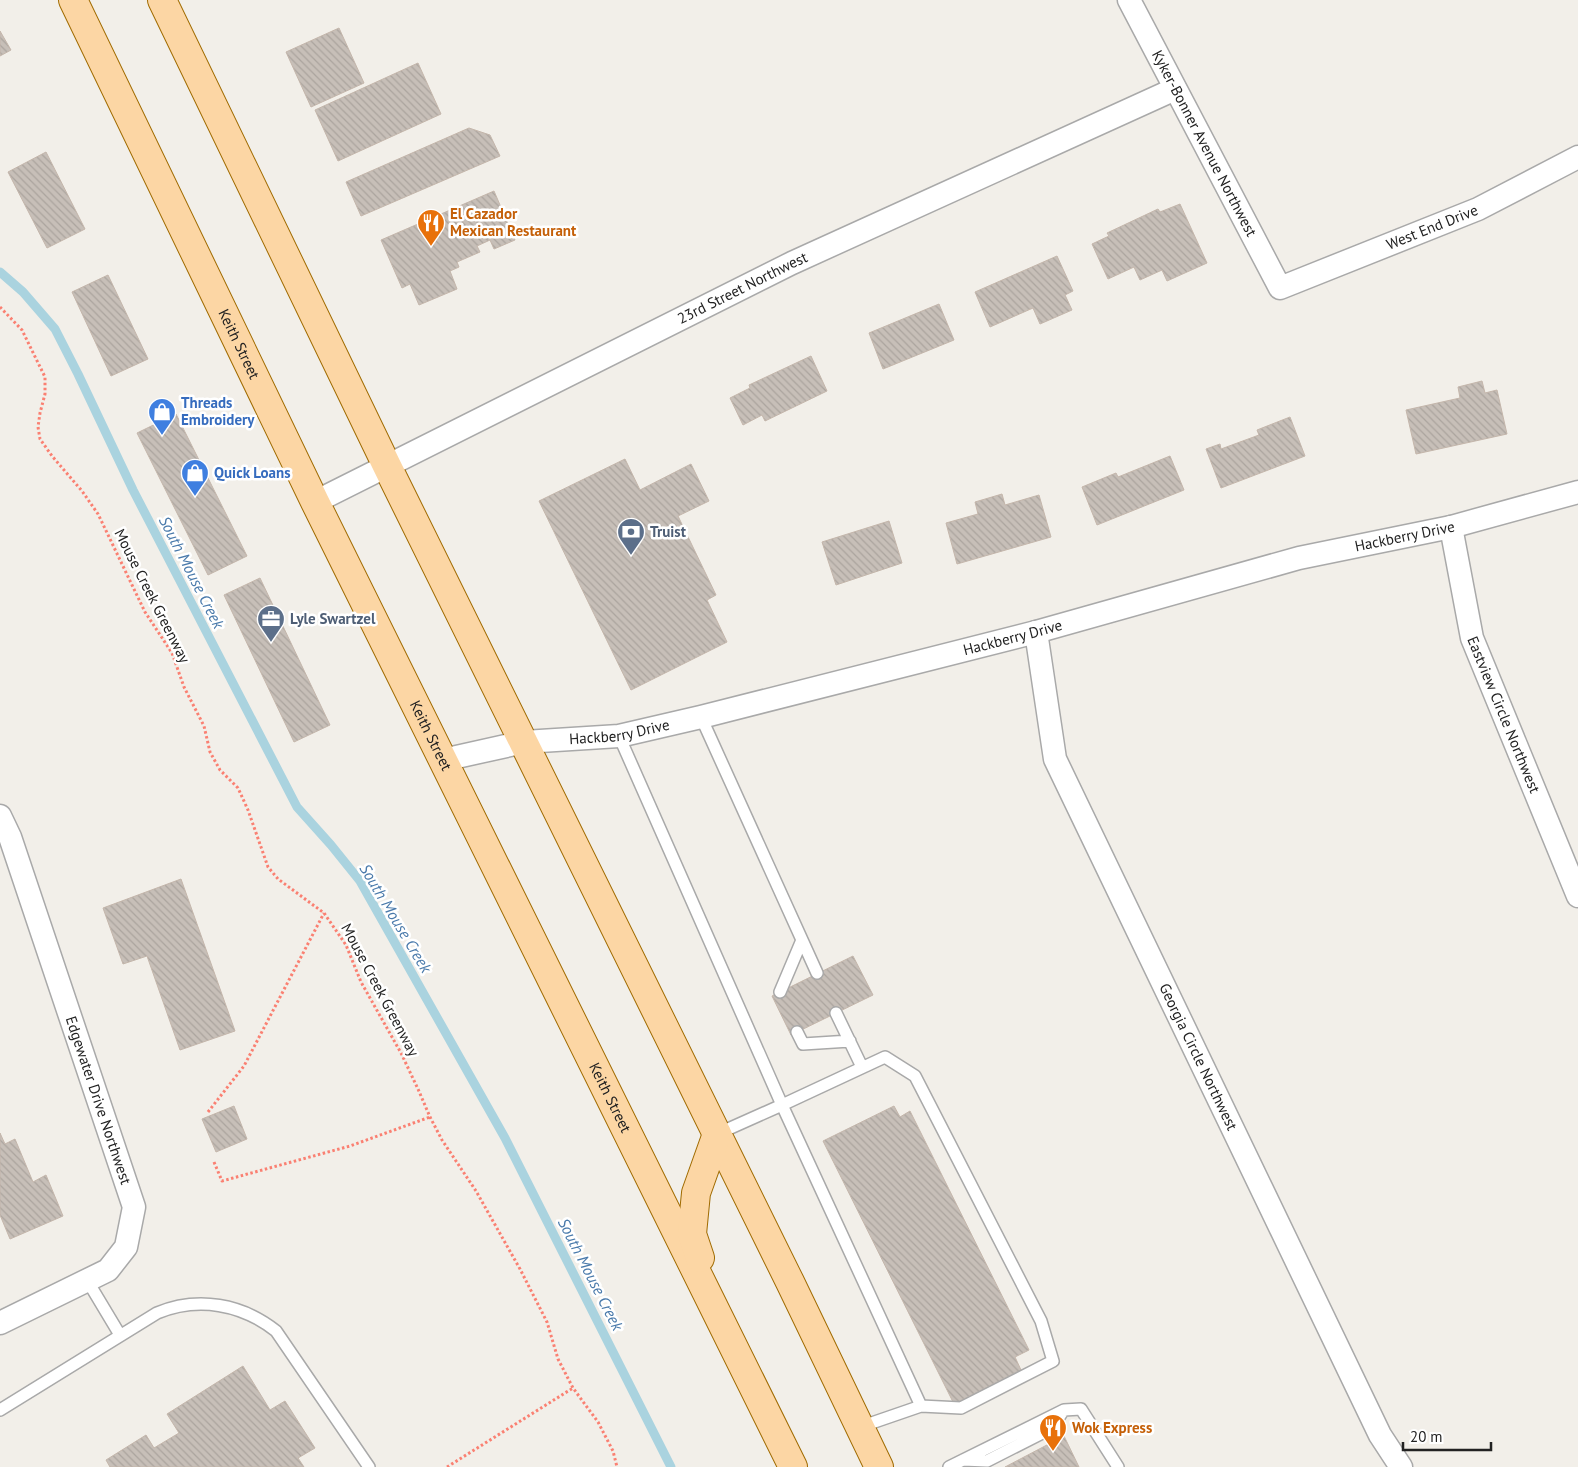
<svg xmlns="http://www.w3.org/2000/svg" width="1578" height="1467" viewBox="0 0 1578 1467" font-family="'PT Sans',sans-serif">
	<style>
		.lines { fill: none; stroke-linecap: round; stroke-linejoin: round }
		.stream { stroke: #aad3df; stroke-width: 9 }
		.building { fill: url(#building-back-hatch); stroke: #c4b6ab }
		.service-casing { stroke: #a9a9a9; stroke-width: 14 }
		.minor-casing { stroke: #a9a9a9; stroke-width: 25 }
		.primary-casing { stroke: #a06b00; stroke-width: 30 }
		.path { stroke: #fa8072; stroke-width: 3; stroke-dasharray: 2.5 2.5; stroke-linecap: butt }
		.service { stroke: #fff; stroke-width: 11 }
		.minor { stroke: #fff; stroke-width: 22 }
		.primary { stroke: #fcd6a4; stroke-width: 28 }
		.labels { text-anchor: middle; stroke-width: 5; stroke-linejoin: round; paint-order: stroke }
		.street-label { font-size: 15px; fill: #222; stroke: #fff }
		.food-label { font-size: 15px; font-weight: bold; fill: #c56008; stroke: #fff; text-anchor: start }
		.shop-label { font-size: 15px; font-weight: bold; fill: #366cbe; stroke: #fff; text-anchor: start }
		.service-label { font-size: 15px; font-weight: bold; fill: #4e5e75; stroke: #fff; text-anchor: start }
		.water-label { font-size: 16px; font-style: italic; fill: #4a7aab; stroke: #fff }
	</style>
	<defs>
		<pattern id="building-back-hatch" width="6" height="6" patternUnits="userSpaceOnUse" patternTransform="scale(1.25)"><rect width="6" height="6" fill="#c7bfb8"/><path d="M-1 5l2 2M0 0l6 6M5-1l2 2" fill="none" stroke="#aba49e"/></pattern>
	</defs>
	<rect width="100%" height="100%" fill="#f2efe9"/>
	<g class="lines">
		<!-- stream -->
		<path class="stream" d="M0,272L23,292L55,329L78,374L133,490L297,807L331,845L360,881L505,1138L671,1467"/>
	</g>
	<!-- building -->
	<path class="building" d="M339,28L364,83L311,107L286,52Z
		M0,31L11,50L0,56Z
		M418,63L441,114L338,161L315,110Z
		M469,128L490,135L500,156L361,216L346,182Z
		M46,152L85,229L47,248L8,172Z
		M494,191L515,240L494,249L490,240L477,246L480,252L457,262L459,267L450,271L457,289L419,305L410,284L402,288L381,240Z
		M1180,204L1207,263L1167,281L1162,270L1140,280L1134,267L1108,279L1092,244L1109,236L1107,233L1158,209L1160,212Z
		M1057,256L1073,291L1065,295L1072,310L1040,324L1033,308L990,327L975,292Z
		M108,275L148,359L111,376L72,292Z
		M939,304L954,340L883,369L869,333Z
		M811,356L827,391L765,421L762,415L743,425L730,398L750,388L749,385Z
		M1482,381L1485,393L1497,390L1507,434L1416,454L1406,410L1460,398L1458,387Z
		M176,414L247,556L208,575L137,433Z
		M1290,417L1305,456L1221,488L1206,449L1220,444L1221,449L1259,435L1257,430Z
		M1170,456L1184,490L1097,525L1082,487L1116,473L1118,477Z
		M625,459L640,490L691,464L709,501L678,516L716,595L707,600L727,642L631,690L539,501Z
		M1002,494L1005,505L1039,495L1051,537L957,564L946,523L978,514L975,502Z
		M889,521L902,563L836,585L822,542Z
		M260,578L330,725L294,742L224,595Z
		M181,879L235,1031L180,1050L147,956L123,964L103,908Z
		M853,956L873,995L791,1035L772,996Z
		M234,1106L247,1139L216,1152L202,1119Z
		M894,1106L900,1117L910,1111L1029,1350L1015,1357L1021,1370L954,1404L823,1141Z
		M0,1133L5,1144L15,1139L33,1182L46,1175L63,1216L10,1239L0,1215Z
		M243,1366L270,1410L285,1401L315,1448L298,1458L304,1467H110L106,1460L146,1435L154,1448L179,1433L167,1414Z
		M1064,1436L1079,1467H1005Z"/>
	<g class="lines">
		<defs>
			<path id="service" d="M701,717L817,973
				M619,736L782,1105L717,1134
				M780,992L802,940
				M836,1013L862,1067
				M797,1032L803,1044L850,1041
				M87,1280L120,1335
				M0,1410L157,1313C198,1296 242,1304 276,1331L369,1467
				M860,1427L921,1406L961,1408L1053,1361L1041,1321L915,1076L885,1057L782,1105L921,1406
				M963,1460L987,1461L1052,1428L1063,1411
				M949,1467L1064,1410L1081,1409L1118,1467"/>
			<g id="minor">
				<path id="s1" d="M1129,0L1280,288L1478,209L1578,157"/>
				<path id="s2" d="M315,502L792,263L1175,89"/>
				<path id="s3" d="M1451,527L1472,638L1578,896"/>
				<path id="s4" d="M1036,632L1055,759L1380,1435L1401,1467"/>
				<path id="s5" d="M443,760L524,742L619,736L701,717L1036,632L1299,558L1451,527L1578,492"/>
				<path id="s6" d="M0,816L10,837L134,1207L126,1247L108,1270L0,1323"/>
			</g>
			<g id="primary">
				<path id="s7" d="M73,0L315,502L793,1467"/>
				<path d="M162,0L387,466L790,1282L879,1467"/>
				<path d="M700,1258L692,1234L696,1193L717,1134"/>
			</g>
		</defs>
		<!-- service casing -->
		<use href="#service" class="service-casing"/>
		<!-- minor casing -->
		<use href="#minor" class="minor-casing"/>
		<!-- primary casing -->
		<use href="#primary" class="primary-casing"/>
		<!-- path -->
		<path class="path" d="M0,307L22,330L45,377V394L40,413L38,427L40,439L52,456L82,491L98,514L145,612L172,653L184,687L204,726L210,752L220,770L238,788L248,810L268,867L278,879L324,913L346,945L361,982L401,1053L418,1089L430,1117L442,1140L476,1191L520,1269L547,1322L558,1359L573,1388L598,1422L613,1451L617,1467
			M208,1112L244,1066L324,913
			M214,1162L222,1181L350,1146L430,1117
			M447,1467L573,1388"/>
		<!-- service -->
		<use href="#service" class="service"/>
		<!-- minor -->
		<use href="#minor" class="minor"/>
		<!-- primary -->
		<use href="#primary" class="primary"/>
	</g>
	<!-- icons -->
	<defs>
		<symbol id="restaurant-pin" viewBox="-11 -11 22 30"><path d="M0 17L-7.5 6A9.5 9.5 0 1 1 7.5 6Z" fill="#e8710a" stroke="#fff"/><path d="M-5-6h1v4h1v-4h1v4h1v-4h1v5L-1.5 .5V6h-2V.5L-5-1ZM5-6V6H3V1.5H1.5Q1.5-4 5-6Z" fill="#fff"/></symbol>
		<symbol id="shop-pin" viewBox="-11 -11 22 30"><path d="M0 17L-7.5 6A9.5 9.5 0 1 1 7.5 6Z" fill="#3f7fe0" stroke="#fff"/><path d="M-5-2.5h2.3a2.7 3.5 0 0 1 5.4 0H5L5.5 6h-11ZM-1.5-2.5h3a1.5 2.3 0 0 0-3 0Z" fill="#fff"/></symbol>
		<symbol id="bank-pin" viewBox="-11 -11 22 30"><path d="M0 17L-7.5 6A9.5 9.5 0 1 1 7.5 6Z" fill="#5c6f8a" stroke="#fff"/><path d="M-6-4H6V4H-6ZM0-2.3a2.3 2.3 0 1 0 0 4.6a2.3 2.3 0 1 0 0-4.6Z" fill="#fff"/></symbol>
		<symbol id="office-pin" viewBox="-11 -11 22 30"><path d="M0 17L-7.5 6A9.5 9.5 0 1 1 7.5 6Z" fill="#5c6f8a" stroke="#fff"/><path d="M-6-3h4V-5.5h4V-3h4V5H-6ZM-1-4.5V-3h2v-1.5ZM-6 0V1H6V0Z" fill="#fff"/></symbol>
	</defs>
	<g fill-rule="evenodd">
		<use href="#restaurant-pin" x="415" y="207" width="32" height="43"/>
		<use href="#shop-pin" x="146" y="396" width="32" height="43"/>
		<use href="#shop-pin" x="179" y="457" width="32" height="43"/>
		<use href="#bank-pin" x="615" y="516" width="32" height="43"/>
		<use href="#office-pin" x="255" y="603" width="32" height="43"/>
		<use href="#restaurant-pin" x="1037" y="1412" width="32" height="43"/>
	</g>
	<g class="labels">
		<!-- street labels -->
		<g class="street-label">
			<text dy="5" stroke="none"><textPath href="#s1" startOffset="162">Kyker-Bonner Avenue Northwest</textPath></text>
			<text dy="5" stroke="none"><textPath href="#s1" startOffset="489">West End Drive</textPath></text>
			<text dy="5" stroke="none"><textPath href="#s2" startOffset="478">23rd Street Northwest</textPath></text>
			<text dy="5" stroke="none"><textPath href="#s7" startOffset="382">Keith Street</textPath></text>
			<text dy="5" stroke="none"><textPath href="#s5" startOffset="989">Hackberry Drive</textPath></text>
			<text transform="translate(152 596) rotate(63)" y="5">Mouse Creek Greenway</text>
			<text dy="5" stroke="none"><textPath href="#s5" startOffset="584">Hackberry Drive</textPath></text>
			<text dy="5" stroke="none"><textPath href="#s3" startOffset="196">Eastview Circle Northwest</textPath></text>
			<text dy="5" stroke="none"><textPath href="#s5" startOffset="179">Hackberry Drive</textPath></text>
			<text dy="5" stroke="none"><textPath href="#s7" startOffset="818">Keith Street</textPath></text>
			<text transform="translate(380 990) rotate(62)" y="5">Mouse Creek Greenway</text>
			<text dy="5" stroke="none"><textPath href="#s4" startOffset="459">Georgia Circle Northwest</textPath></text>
			<text dy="5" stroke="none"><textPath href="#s7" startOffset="1222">Keith Street</textPath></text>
			<text dy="5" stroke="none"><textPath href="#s6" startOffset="301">Edgewater Drive Northwest</textPath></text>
		</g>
		<!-- food labels -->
		<g class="food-label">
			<text x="450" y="219">El Cazador<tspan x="450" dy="17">Mexican Restaurant</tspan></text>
			<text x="1072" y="1433">Wok Express</text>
		</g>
		<!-- shop labels -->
		<g class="shop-label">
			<text x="181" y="408">Threads<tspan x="181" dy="17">Embroidery</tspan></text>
			<text x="214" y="478">Quick Loans</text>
		</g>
		<!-- service labels -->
		<g class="service-label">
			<text x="650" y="537">Truist</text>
			<text x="290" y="624">Lyle Swartzel</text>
		</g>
		<!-- water labels -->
		<g class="water-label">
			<text transform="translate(192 572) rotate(63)" y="6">South Mouse Creek</text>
			<text transform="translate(396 918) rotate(59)" y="6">South Mouse Creek</text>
			<text transform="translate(591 1274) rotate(63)" y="6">South Mouse Creek</text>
		</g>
	</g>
	<!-- scale -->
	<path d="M1403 1442v8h88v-8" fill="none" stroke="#222222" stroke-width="2.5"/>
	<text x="1410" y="1442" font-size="15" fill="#222222" stroke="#ffffff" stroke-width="4" paint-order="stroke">20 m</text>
</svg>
